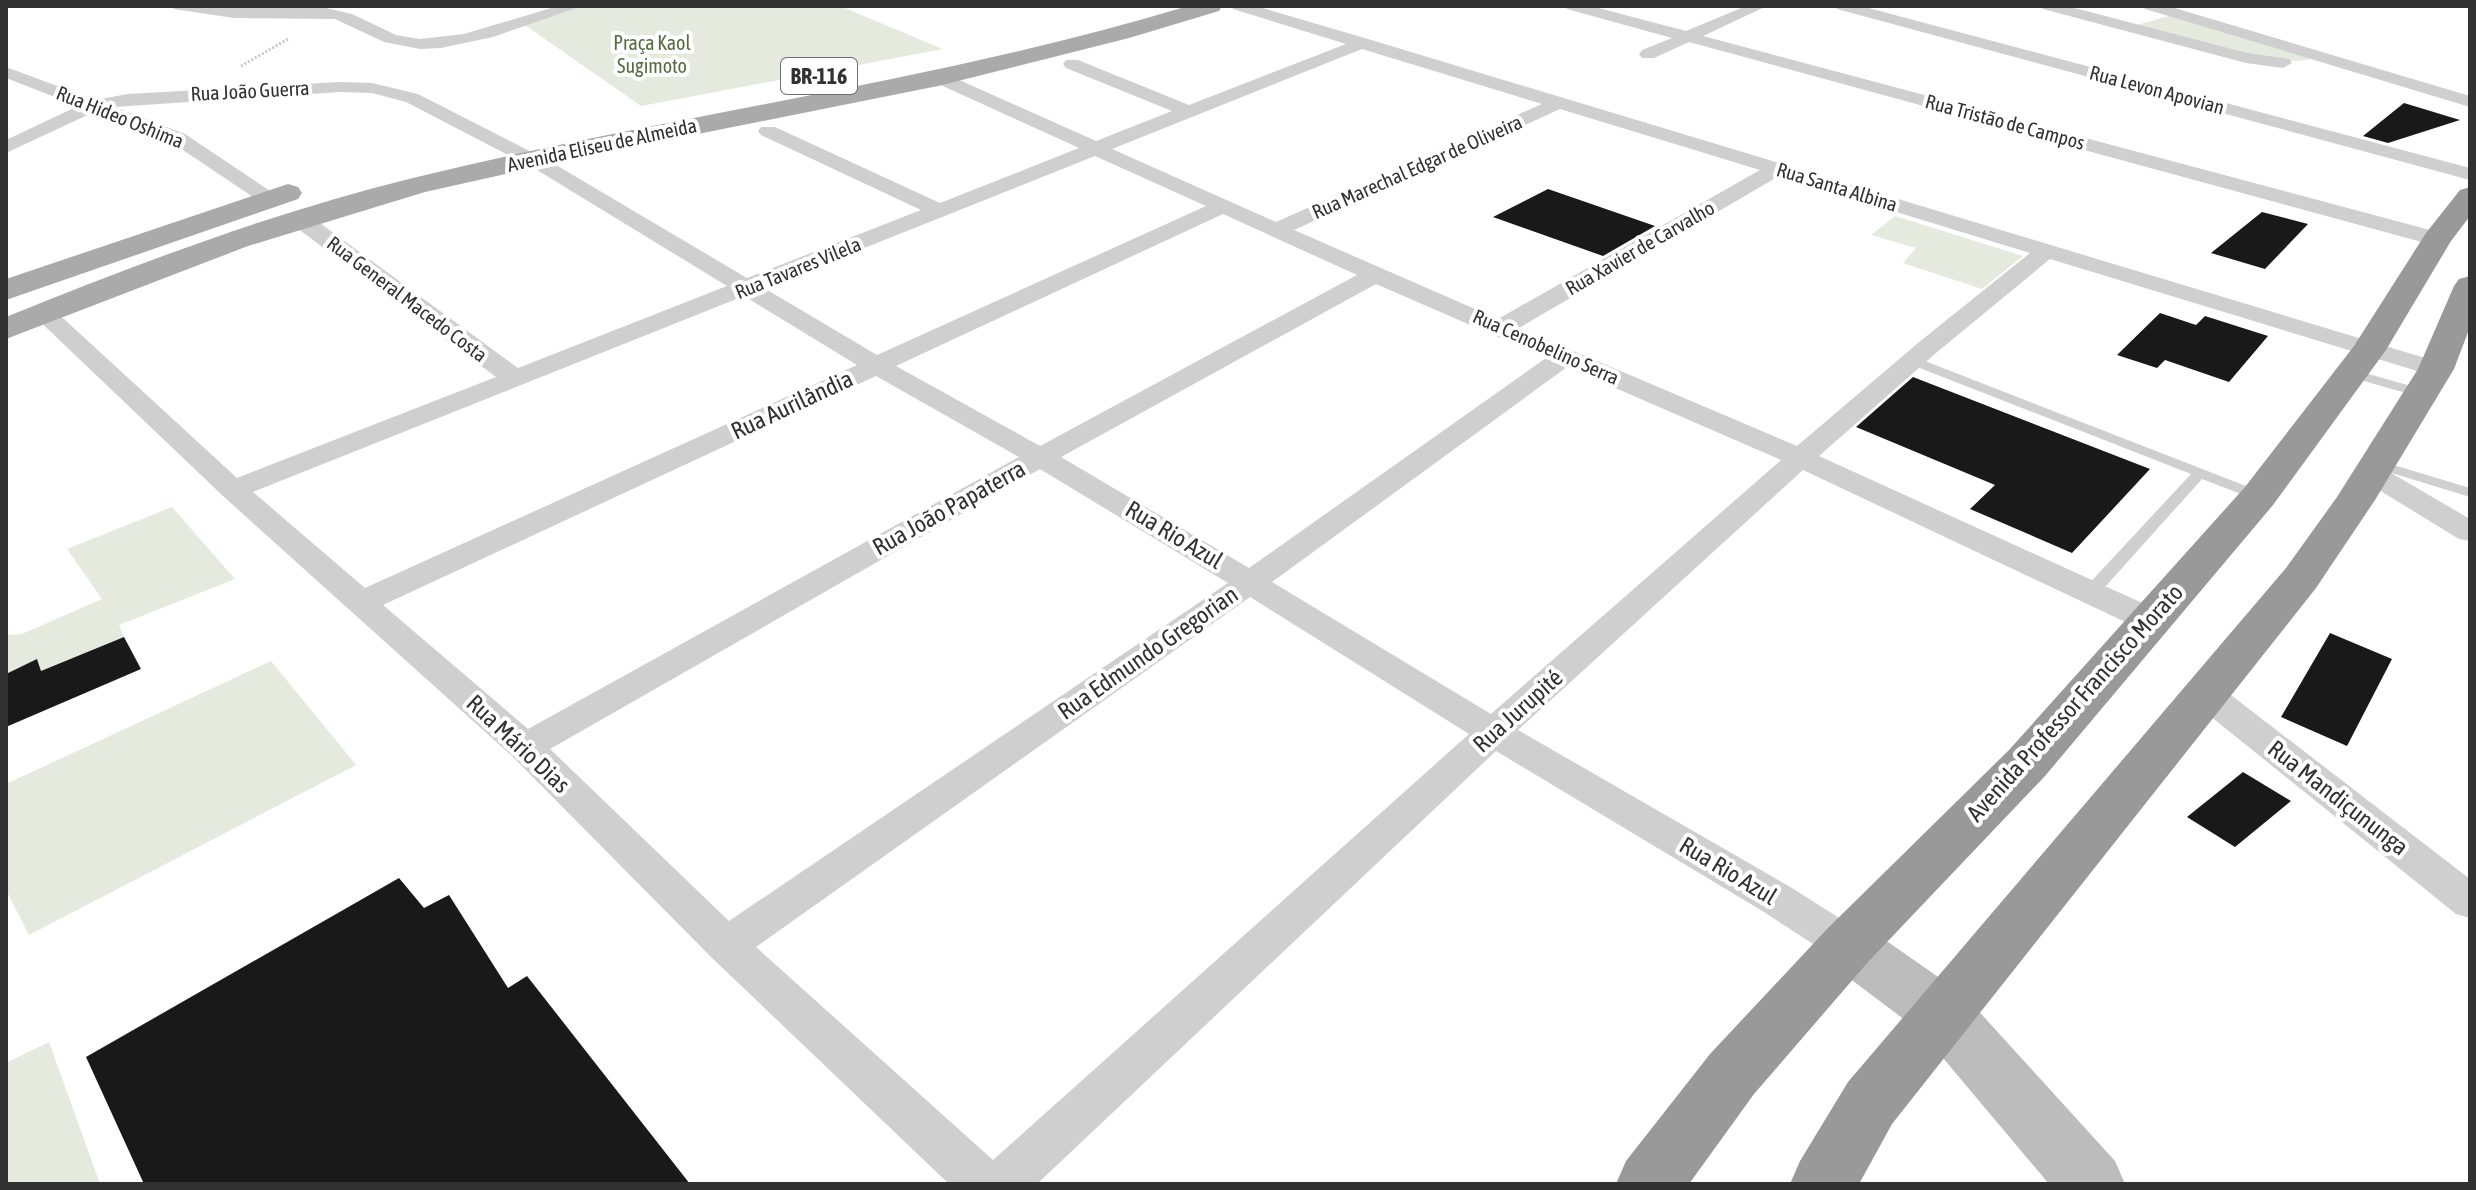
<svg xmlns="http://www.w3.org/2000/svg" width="2476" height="1190" viewBox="0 0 2476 1190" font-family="'Asap Condensed',sans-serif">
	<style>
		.green { fill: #e5eade }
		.building { fill: #191919 }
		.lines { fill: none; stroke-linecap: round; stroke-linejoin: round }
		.path { stroke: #c9c9c9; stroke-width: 3; stroke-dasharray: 2 2; stroke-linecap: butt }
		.lane { fill: #cfcfcf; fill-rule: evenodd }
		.street { fill: #cfcfcf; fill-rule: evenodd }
		.secondary { fill: #bcbcbc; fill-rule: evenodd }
		.primary { fill: #aaa; fill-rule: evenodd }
		.highway { fill: #999; fill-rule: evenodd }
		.labels { text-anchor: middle; stroke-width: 8; stroke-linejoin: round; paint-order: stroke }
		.far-park-label { font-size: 20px; fill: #556c40; stroke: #fff }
		.far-street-label { font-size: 20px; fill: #323232; stroke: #fff }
		.shield { fill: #fff; stroke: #707070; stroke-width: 2 }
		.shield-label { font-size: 22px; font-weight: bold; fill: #323232 }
		.street-label { font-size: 24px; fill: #323232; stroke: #fff }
	</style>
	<rect width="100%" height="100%" fill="#fff"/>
	<!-- green -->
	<path class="green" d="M579,6H840L943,49L641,106L522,23Z
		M2169,16L2311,59C2277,69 2175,34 2137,25Z
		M1895,216L2023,256L1982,289L1903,263L1916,248L1871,235Z
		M172,507L235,579L119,625L124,637L41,671L36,660L6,674V635L22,634L102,599L67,549Z
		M271,661L356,765L29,935L6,890V784Z
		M49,1042L100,1184H6V1063Z"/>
	<!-- building -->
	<path class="building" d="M2404,103L2460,120L2388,143L2363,136Z
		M1548,189L1655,226L1603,256L1493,217Z
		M2262,212L2308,224L2265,269L2211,253Z
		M2160,313L2196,325L2205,316L2268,336L2229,382L2165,360L2157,368L2117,355Z
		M1913,377L2150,469L2072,553L1970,509L1995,485L1856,427Z
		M2330,633L2392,659L2347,746L2281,717Z
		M124,637L141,669L6,727V674L37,659L41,671Z
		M2243,772L2291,801L2235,847L2187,817Z
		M399,878L424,908L449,895L508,988L527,976L690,1184H144L86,1057Z"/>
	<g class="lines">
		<!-- path -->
		<path class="path" d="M241,66L288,39"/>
		<!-- lane -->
		<path class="lane" d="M1912,356L2264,493L2266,496L2259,500L2254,499L2202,479L2096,597H2084L2082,593L2084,589L2191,474L1907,363V357Z
			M2351,369L2425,390L2427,393L2420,397L2346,376L2345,373Z
			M2377,460L2470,488V497L2372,467L2370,464Z"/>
		<!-- street -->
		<path class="street" d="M172,6L326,8L352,14L396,35L420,39L464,34L558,6H582L493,37L441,48L420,49L384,42L335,19L234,18L174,9Z
			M1231,6H1256L1368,39L2445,364L2449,369L2445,374H2427L2050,259L1936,353L1819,456L2162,612L2166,620L2162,628L2150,631L2138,628L1803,470L1518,730L1792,888L1863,933L1869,945L1863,957L1848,962L1833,957L1764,912L1496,751L1037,1184H949L711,957L512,756L223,496L31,313L34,308H52L237,478L496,377L293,225L290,220L293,215H309L518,368L727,286L537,170L406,102L372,93L340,92L114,107L185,134L276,195L280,199L269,205L262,203L171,142L94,112L6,153V140L78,106L6,78V67L95,100L128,94L340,82L372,83L418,94L551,162L747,278L921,210L761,135L758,131L761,127H775L940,203L1079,148L934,82L931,78L934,74H946L1096,141L1172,111L1066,68L1063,64L1066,60H1078L1189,105L1346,44L1233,9ZM1362,49L1542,104L1276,222L1112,149ZM1560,109L1760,170L1498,319L1294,230ZM1095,156L1206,206L877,355L764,288ZM1779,176L2030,253L1918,343L1797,446L1519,328ZM1223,214L1357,275L1040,446L896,366ZM1376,284L1546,358L1249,568L1061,457ZM744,296L857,365L365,588L253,492ZM1567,367L1781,460L1491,714L1272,582ZM876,376L1019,457L528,729L383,605ZM1040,469L1228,583L729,921L550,749ZM1250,597L1469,734L993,1160L756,947Z
			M1565,6H1591L1686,31L1746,6H1767L1703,36L2445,234L2448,239L2445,244H2429L1689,42L1654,58H1642L1639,54L1642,50L1672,38L1567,9Z
			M1835,6H1861L2470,168V180L1837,9Z
			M2041,6H2067L2247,53L2289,59L2292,63L2283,68L2246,63L2043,9Z
			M2143,6H2168L2470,96V107L2145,9Z
			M2371,464L2381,467L2470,519V541L2459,539L2361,479L2357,473L2361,467Z
			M2206,682L2218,685L2470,879V918L2456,914L2194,703L2189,694L2194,685Z"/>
		<!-- secondary -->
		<path class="secondary" d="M1848,921L1868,928L1964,995L2115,1161L2125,1184H2049L1922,1033L1828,962L1819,945L1828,928Z"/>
		<!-- primary -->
		<path class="primary" d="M1188,6H1222L1219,11L1129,38L938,86L568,160L425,192L248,246L6,339V317C139,263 274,212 413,178C671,114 934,83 1188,6Z
			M288,184L298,187L302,193L298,199L6,300V279Z"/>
		<!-- highway -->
		<path class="highway" d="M2470,187V216L2451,241L2386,350L2273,505L2045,776L1868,962L1754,1094L1689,1184H1616L1626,1161L1710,1054L1828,928L2009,750L2245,487L2354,346L2426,233L2460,190Z
			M2470,276V327L2454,369L2375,500L2316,588L1892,1124L1859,1184H1790L1800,1161L1848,1082L2286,568L2337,497L2418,369L2454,286L2459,279Z"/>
	</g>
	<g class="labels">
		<!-- far-park labels -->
		<g class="far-park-label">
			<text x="652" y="50">Praça Kaol<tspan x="652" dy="23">Sugimoto</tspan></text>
		</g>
		<!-- far-street labels -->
		<g class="far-street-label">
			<text transform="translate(2157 90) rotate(15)" y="7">Rua Levon Apovian</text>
			<text transform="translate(250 91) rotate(-3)" y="7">Rua João Guerra</text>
			<text transform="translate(120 117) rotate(22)" y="7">Rua Hideo Oshima</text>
			<text transform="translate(2005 122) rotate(15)" y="7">Rua Tristão de Campos</text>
			<text transform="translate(602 145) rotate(-12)" y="7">Avenida Eliseu de Almeida</text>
			<text transform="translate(1417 167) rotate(-24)" y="7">Rua Marechal Edgar de Oliveira</text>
			<text transform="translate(1837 187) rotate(17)" y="7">Rua Santa Albina</text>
			<text transform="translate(1640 248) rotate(-30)" y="7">Rua Xavier de Carvalho</text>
			<text transform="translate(798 268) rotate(-22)" y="7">Rua Tavares Vilela</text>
			<text transform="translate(407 299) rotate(37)" y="7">Rua General Macedo Costa</text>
			<text transform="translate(1546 347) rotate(24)" y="7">Rua Cenobelino Serra</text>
		</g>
		<!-- shield labels -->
		<rect class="shield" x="781" y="58" width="76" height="36" rx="6"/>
		<g class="shield-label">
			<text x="819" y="84">BR-116</text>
		</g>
		<!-- street labels -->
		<g class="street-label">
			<text transform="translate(792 405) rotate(-25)" y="8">Rua Aurilândia</text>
			<text transform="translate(949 508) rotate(-29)" y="8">Rua João Papaterra</text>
			<text transform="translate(1174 535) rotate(31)" y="8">Rua Rio Azul</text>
			<text transform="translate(1148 653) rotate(-35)" y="8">Rua Edmundo Gregorian</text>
			<text transform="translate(2075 703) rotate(-48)" y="8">Avenida Professor Francisco Morato</text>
			<text transform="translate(1518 711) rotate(-42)" y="8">Rua Jurupité</text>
			<text transform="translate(518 744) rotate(43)" y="8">Rua Mário Dias</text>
			<text transform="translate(2338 798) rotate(38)" y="8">Rua Mandiçununga</text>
			<text transform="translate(1728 871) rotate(31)" y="8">Rua Rio Azul</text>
		</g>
	</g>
	<!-- border -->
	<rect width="2476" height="1190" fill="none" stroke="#323232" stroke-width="16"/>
</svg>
